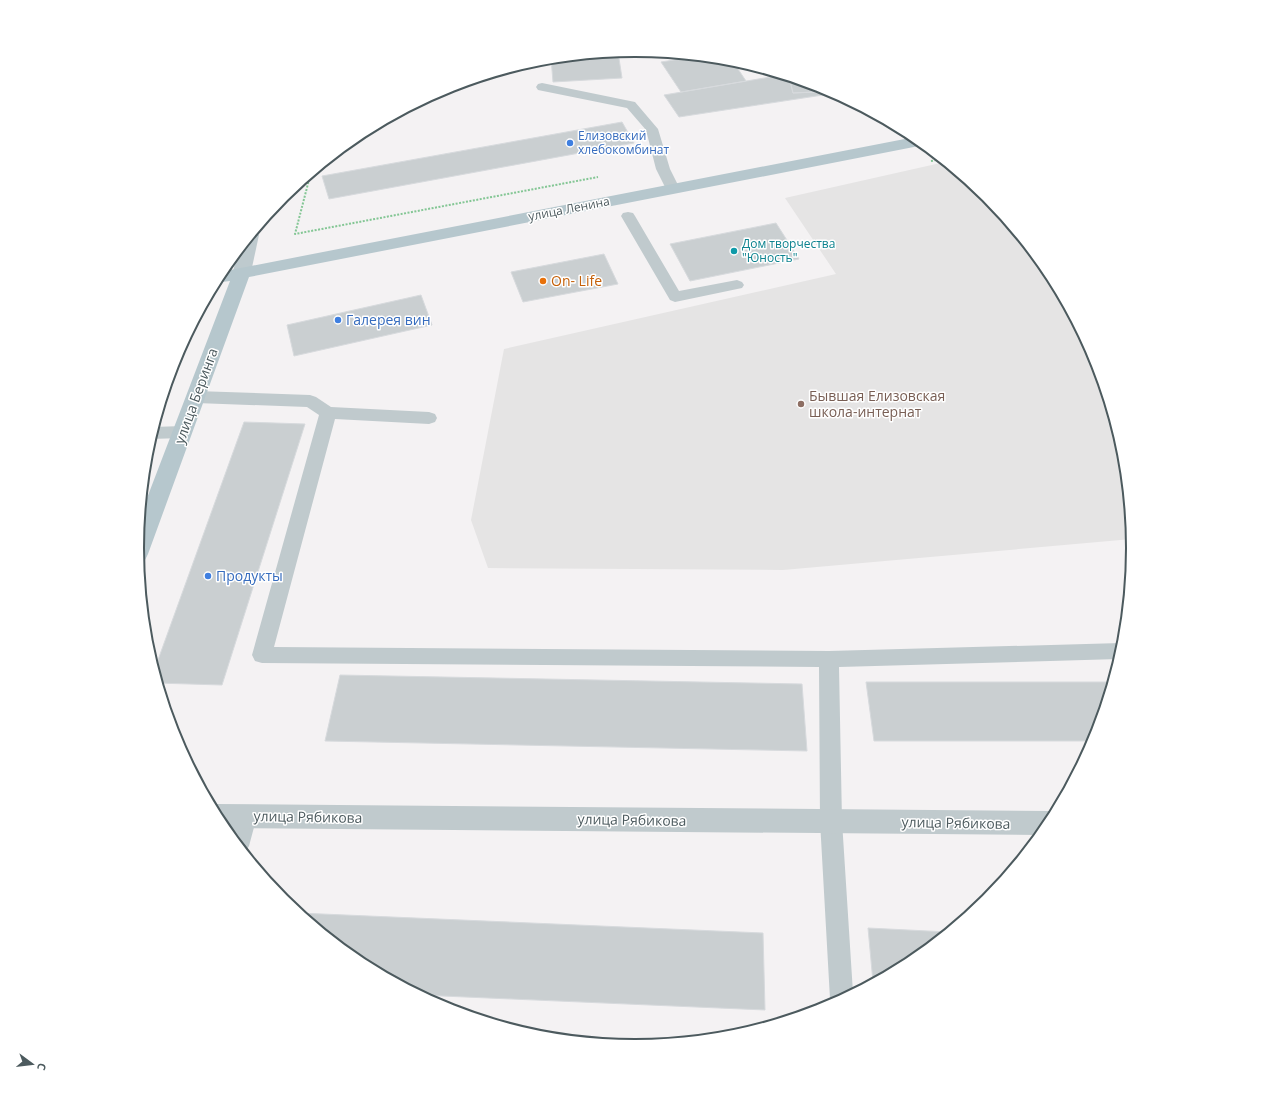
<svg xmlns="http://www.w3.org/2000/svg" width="1269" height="1096" viewBox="0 0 1269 1096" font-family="'Open Sans',sans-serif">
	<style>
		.education { fill: #e5e4e4 }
		.building { fill: #cacfd1; stroke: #d7dadd }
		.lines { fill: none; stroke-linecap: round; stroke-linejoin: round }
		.path { stroke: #83c694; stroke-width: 2; stroke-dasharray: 2 1.5; stroke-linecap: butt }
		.lane { fill: #c0cacd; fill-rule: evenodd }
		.street { fill: #c0cacd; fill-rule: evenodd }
		.secondary { fill: #becace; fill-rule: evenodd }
		.primary { fill: #b6c7cd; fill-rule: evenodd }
		.shop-dot { fill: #3f7fe0; stroke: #fff; stroke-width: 1.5 }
		.culture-dot { fill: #0f9aa8; stroke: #fff; stroke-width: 1.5 }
		.food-dot { fill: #e8710a; stroke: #fff; stroke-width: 1.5 }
		.education-dot { fill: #8d6e63; stroke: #fff; stroke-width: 1.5 }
		.labels { text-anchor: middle; stroke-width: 3; stroke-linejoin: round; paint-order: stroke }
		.far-shop-label { font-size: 12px; fill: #366cbe; stroke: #fff; text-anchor: start }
		.far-street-label { font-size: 12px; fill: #4c5a5e; stroke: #fff }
		.far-culture-label { font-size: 12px; fill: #0d838f; stroke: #fff; text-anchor: start }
		.food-label { font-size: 14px; fill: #c56008; stroke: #fff; text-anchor: start }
		.shop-label { font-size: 14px; fill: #366cbe; stroke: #fff; text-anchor: start }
		.street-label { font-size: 14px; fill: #4c5a5e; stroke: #fff }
		.education-label { font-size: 14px; fill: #785e54; stroke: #fff; text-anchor: start }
		.rim { fill: none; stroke: #4c5a5e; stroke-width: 2 }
	</style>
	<rect width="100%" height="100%" fill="#f4f2f3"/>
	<!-- education -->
	<path class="education" d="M945,162L987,196L1049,272L1095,358L1123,451L1132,539L783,570L488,568L471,520L504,349L836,274L785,198Z"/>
	<!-- building -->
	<path class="building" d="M618,52L622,78L553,82L551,58Z
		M700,56L732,60L746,81L681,92L661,62Z
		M782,75L789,77L793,93L820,92L823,95L679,117L664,95Z
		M789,77L825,88L832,91L793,93Z
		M622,122L634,143L329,199L322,176Z
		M776,223L799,259L690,281L670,244Z
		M604,254L618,284L523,302L511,272Z
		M421,295L432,325L294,356L287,325Z
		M244,422L305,424L222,685L157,683L154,671Z
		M340,675L802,684L807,751L325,741Z
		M866,682H1112L1093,741H874Z
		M299,913L763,933L765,1010L419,995L358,962Z
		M868,928L948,932L911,962L873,982Z"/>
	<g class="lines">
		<!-- path -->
		<path class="path" d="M931,161L942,159
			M311,172L295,234L598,177"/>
		<!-- lane -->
		<path class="lane" d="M542,83L635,102L658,129L670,169L680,189L678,192H668L666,189L656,169L646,130L627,108L538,90L536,87L538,84Z
			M628,212L633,213L635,216L679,291L737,280L742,282L744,285L742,288L675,302L670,300L621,216L623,213Z
			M196,391L310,395L316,397L331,407L429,412L435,414L437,418L435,422L429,424L335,419L274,647L829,651L1121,643L1123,644V645L1119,659L839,667L842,821L853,993L832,1004L830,999L820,821L819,667L262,663L255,661L252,655L319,415L307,407L196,403L190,401L188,397L190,393Z
			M183,426L189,428L191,432L189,436L183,438L150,439L153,427Z
			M246,806L254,809L257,816L249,846L244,854L230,836L238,809Z"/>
		<!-- street -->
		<path class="street" d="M216,804L1049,811L1055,813L1048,825L1040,835L223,828L210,806Z"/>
		<!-- secondary -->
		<path class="secondary" d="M254,231L259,235L251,272L248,276L242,278L236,276L233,272L238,250Z"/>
		<!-- primary -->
		<path class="primary" d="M915,137L924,145L249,277L148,554L145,560L138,562L137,548L139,519L230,281L214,283L220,272Z"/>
	</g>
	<!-- markers -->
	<g class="shop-dot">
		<circle cx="570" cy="143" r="4"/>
		<circle cx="338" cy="320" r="4"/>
		<circle cx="208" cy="576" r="4"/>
	</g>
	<circle class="culture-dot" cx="734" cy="251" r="4"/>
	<circle class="food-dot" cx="543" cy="281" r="4"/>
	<circle class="education-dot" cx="801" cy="404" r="4"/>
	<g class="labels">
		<!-- far-shop labels -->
		<g class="far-shop-label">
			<text x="578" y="140">Елизовский<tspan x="578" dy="14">хлебокомбинат</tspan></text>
		</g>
		<!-- far-street labels -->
		<g class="far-street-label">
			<text transform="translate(569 209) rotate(-11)" y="4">улица Ленина</text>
		</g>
		<!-- far-culture labels -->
		<g class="far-culture-label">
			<text x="742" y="248">Дом творчества<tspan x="742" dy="14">"Юность"</tspan></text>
		</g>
		<!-- food labels -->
		<g class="food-label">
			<text x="551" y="286">On- Life</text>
		</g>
		<!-- shop labels -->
		<g class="shop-label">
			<text x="346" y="325">Галерея вин</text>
			<text x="216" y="581">Продукты</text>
		</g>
		<!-- street labels -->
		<g class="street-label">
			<text transform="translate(196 396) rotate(-70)" y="5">улица Беринга</text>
			<text transform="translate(308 817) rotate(1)" y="5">улица Рябикова</text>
			<text transform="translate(632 820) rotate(1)" y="5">улица Рябикова</text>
			<text transform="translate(956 823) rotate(1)" y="5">улица Рябикова</text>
		</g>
		<!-- education labels -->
		<g class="education-label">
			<text x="809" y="401">Бывшая Елизовская<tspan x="809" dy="16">школа-интернат</tspan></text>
		</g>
	</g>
	<!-- crop -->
	<path d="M0 0H1269V1096H0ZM144 548a491 491 0 1 1 982 0a491 491 0 1 1-982 0Z" fill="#fff" fill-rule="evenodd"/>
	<path class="rim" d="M144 548a491 491 0 1 1 982 0a491 491 0 1 1-982 0Z"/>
	<!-- north arrow -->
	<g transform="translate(32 1064) rotate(105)" stroke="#ffffff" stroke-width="3" paint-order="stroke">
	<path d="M0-3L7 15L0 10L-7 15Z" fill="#4c5a5e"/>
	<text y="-6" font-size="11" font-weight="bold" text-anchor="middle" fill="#4c5a5e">С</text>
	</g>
</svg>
